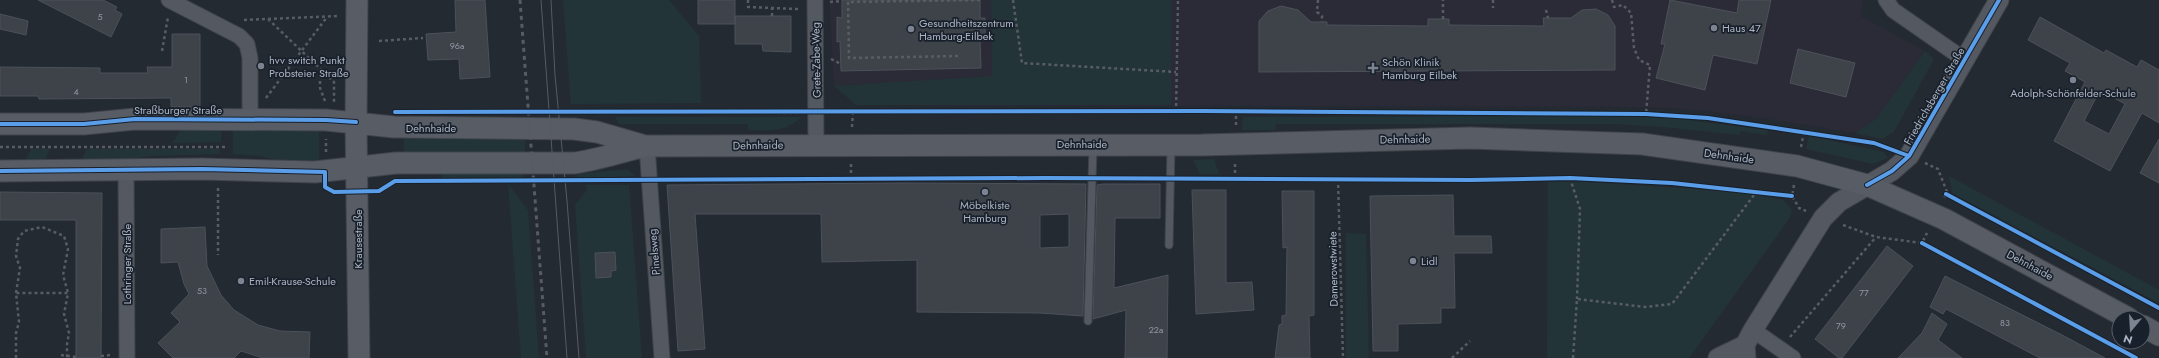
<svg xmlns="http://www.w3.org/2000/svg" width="2159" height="358" viewBox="0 0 2159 358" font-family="Jost,sans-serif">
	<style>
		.medical { fill: #2b2a37 }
		.green { fill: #223437 }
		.building { fill: #3e4349; stroke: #4c515a; fill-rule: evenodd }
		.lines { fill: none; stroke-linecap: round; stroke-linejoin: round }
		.service-casing { stroke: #40444a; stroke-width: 9 }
		.minor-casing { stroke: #40444a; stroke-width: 17 }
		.tertiary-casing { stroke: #40444a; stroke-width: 21 }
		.secondary-casing { stroke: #40444a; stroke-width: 23 }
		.path { stroke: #585c63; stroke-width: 2.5; stroke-dasharray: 3 3; stroke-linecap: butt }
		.service { stroke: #545860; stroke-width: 7 }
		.minor { stroke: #545860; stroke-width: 15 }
		.tertiary { stroke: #545860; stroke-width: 19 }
		.secondary { stroke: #585c65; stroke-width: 21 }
		.tram { stroke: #575b63; stroke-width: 1 }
		.rail { stroke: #575b63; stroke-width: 3; stroke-dasharray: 4 4; stroke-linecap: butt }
		.cycleway-casing { stroke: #18202b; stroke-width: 6 }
		.cycleway { stroke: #5a9eea; stroke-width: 4 }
		.poi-dot { fill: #7d8491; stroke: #18202b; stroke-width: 1.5 }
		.labels { text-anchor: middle; stroke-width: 3.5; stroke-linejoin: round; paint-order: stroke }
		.number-label { font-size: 9px; fill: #9198a5 }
		.poi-label { font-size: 11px; fill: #adb5c4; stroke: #18202b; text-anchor: start }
		.street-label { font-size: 11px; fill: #adb5c4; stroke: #18202b }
	</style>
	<rect width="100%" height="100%" fill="#242a31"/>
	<!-- medical -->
	<path class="medical" d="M829,0H1863L1861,16L1925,51L1876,119L1855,133L1761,118L1696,110L1641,107L856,105L834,86Z"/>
	<!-- green -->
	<path class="green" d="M563,0H669L699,36L701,103L571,104Z
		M991,0H1171V105H856L834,86L992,76Z
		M1925,51L1934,59L1894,132L1882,139L1855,133L1876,119Z
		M1614,116L1671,118L1768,130L1767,135L1741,131L1740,135L1663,127L1615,124H1276L1275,130H1242L1243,117Z
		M615,117H801C786,133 769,130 749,130L747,124H619Z
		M181,129H221V142L173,143Z
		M233,129H319V162L284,161L259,156L233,154Z
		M1809,136L1884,152L1888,158L1873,164L1806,149Z
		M525,138V153H404V139Z
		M31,149H50L44,162L24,163Z
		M87,149H220V154L151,156L99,164L80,163Z
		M1214,159L1219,174H1200L1193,160Z
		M627,169L635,176L578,179L577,174Z
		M444,173L523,174V178H441Z
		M1949,176L2159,290V303L1952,193Z
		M1548,182H1586L1744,192L1783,200L1792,210L1789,219L1689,358H1547Z
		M508,184L528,210L539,358H521Z
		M585,185H629L642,358H586L575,205L587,190Z
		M1346,233L1366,234L1369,358H1346Z"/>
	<!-- building -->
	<path class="building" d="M38,0H103L117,7L115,10L122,14L111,37Z
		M455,0H485L490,77L460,79L459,59L428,60L426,34L456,32Z
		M698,0H735V24H698Z
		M842,0H980V18H985V39L980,40L981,68L841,71L840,41L837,42V17L842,18Z
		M1670,0L1737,13L1739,0H1771L1757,64L1713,55L1705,90L1656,78L1665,44H1661Z
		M1281,6L1298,10L1311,22H1327V25L1428,26V19H1449V25L1544,26L1543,18H1571L1582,10L1596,9L1608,15L1615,26V70L1259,72V21L1268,11Z
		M0,14L28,21L26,35L0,29Z
		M735,16H791V52L763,51L762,44H735Z
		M2040,17L2104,53L2106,50L2137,67L2141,60L2159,70V123L2142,113L2110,171L2054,141L2085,82L2065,71L2070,63L2028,40ZM2100,90L2125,104L2109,134L2084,121Z
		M172,34H200V107H171V98L39,99L38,96H0V67L100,68V73H148L147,67H172Z
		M1798,49L1855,63L1846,97L1790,83Z
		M2159,139V183L2140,173Z
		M904,183L1086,184L1083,316L1040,313L917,312V260L822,262L821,214H695L705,349L678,351L667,185ZM1069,214V247L1040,248V215Z
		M1103,184H1160V218H1115L1114,288L1168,275L1167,358H1125L1126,310L1093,319L1097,185Z
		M1192,190H1226V283L1252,282L1254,310L1196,314Z
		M1282,191H1314V315L1309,316L1310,358H1275L1279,325L1282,324V316L1286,315L1287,247L1283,248Z
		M0,192L102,193L101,358H76V220H0Z
		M1453,195L1454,236H1491L1492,253H1454L1455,308H1441V323L1398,324V351H1373L1370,196Z
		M205,227L207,266L221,295L234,310L258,325L280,331L310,332L309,358H263L241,351L234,358H173L158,343L180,322L171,313L189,294L184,284L178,262L161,263V229Z
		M1887,246L1913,266L1842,358H1839L1815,339Z
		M615,252L616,270L611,271V277L596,278L595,253Z
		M1945,276L2064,336L2105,358H2040L1946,309L1943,314L1930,307Z
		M1932,313L1947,324L1938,340L1962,358H1898L1922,333Z"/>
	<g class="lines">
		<defs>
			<path id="service" d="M1169,245L1171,147
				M1088,321L1093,147"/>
			<path id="minor" d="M169,0L239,36L247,44L250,58V119
				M815,0L816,144
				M1886,0L1893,10L1965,60
				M647,146L662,358
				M126,169L127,358
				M1753,330L1793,358"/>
			<path id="tertiary" d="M1718,358L1745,345
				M1746,358L1745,345L1753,330L1823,218L1839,202L1892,171L1909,156L1999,0"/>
			<path id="secondary" d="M357,0L356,122L359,358
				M0,124H84L135,119L326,120L394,127L574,129L597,132L642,145
				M0,171L202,169L315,172L396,163H574C599,160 622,151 647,146L1202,145L1470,138L1642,144L1797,166L1867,185L1944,219L2128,318
				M2143,326L2159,335"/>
		</defs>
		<!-- service casing -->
		<use href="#service" class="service-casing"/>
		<!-- minor casing -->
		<use href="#minor" class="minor-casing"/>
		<!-- tertiary casing -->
		<use href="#tertiary" class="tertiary-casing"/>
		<!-- secondary casing -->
		<use href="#secondary" class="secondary-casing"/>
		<!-- path -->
		<path class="path" d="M748,0V7L798,9
			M1013,0L1022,63L1176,72
			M1318,0L1317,12L1322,16V22
			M1493,0V8
			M1612,0L1614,7L1623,5L1631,13L1634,48L1639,60L1650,65L1646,114
			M830,2L842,1
			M1546,10L1548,18
			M772,16V8
			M268,19L334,82V102
			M1443,19V0
			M244,20L339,16
			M379,41L423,38
			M162,51L168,17
			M958,56L849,58L848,2L980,0
			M831,59L841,64
			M320,69V88L325,101
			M266,98L327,17
			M603,112L800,113
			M831,112L1203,111L1646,114L1708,118L1874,143L1889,149
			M1176,112L1178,0
			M1236,125V112
			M852,127L853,112
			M0,147H228
			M1801,147L1804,132
			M326,152V139
			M1925,163L1938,169L1947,192L1944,198
			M1570,178L1580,209L1577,299
			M851,179V164
			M1235,179V162
			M1338,179L1343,358
			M1794,185L1792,196L1799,208L1806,211
			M218,188V255
			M1946,194L2159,308
			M1843,225L1876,237L1922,243L1927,233
			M1922,243L2136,358
			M16,293L20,268L16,256L18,239L24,231L42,227L64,236L68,249L63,275L68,293
			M1790,337L1876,237
			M61,355L76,357
			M101,356L111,355
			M16,358V333L19,322L16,293H68L64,314L69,333L67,344V358
			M1452,358L1470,341
			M1573,358L1577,299L1645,307L1672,304L1757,191"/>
		<!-- service -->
		<use href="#service" class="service"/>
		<!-- minor -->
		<use href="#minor" class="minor"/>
		<!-- tertiary -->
		<use href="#tertiary" class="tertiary"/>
		<!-- secondary -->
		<use href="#secondary" class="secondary"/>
		<!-- tram -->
		<path class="tram" d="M541,0L567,358
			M551,0L555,75L567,201L579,358"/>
		<!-- rail -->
		<path class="rail" d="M520,0L547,358"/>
		<defs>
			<path id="cycleway" d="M395,112L1203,111L1646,114L1708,118L1874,143L1909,156
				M0,124H84L135,119L326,120L356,122
				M0,171L202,169L325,172V187L334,192L379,191L395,181L1045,178L1471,180L1570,178L1672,183L1792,196
				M1867,185L1892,171L1909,156L1999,0
				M1946,194L2159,308
				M1922,243L2136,358"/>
		</defs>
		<!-- cycleway casing -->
		<use href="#cycleway" class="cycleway-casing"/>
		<!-- cycleway -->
		<use href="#cycleway" class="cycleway"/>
	</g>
	<!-- markers -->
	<g class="poi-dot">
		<circle cx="1714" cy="28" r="4"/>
		<circle cx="911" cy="29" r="4"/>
		<circle cx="261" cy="66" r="4"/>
		<path d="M1371 62h4v4h4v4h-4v4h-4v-4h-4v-4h4z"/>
		<circle cx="2073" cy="80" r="4"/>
		<circle cx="985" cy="192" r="4"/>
		<circle cx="1413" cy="261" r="4"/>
		<circle cx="241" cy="281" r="4"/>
	</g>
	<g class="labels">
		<!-- number labels -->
		<g class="number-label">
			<text x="100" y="20">5</text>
			<text x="457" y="49">96a</text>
			<text x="186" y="83">1</text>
			<text x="76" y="95">4</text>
			<text x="202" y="294">53</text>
			<text x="1864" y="296">77</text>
			<text x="2005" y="326">83</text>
			<text x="1841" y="329">79</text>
			<text x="1156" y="333">22a</text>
		</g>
		<!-- poi labels -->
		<g class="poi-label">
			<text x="919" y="27">Gesundheitszentrum<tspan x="919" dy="13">Hamburg-Eilbek</tspan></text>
			<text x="1722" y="32">Haus 47</text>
			<text x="269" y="64">hvv switch Punkt<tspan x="269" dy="13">Probsteier Straße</tspan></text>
			<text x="1382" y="66">Schön Klinik<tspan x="1382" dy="13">Hamburg Eilbek</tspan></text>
			<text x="2073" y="97" text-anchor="middle">Adolph-Schönfelder-Schule</text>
			<text x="985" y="209" text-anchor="middle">Möbelkiste<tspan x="985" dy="13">Hamburg</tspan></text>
			<text x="1421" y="265">Lidl</text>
			<text x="249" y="285">Emil-Krause-Schule</text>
		</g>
		<!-- street labels -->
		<g class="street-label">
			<text transform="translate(816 60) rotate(-91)" y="4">Grete-Zabe-Weg</text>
			<text transform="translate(1934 96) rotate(-60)" y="4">Friedrichsberger Straße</text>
			<text x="178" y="114">Straßburger Straße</text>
			<text x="431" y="132">Dehnhaide</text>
			<text transform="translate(1405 139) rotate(-1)" y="4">Dehnhaide</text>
			<text x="1082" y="148">Dehnhaide</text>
			<text transform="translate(758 145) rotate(-1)" y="4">Dehnhaide</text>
			<text transform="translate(1729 156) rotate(8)" y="4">Dehnhaide</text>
			<text transform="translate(358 239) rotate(-90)" y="4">Krausestraße</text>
			<text transform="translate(654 252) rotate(-95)" y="4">Pinelsweg</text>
			<text transform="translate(127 264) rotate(-90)" y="4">Lothringer Straße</text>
			<text transform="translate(2030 265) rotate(28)" y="4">Dehnhaide</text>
			<text transform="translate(1333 269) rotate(-91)" y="4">Damerowstwiete</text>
		</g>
	</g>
	<!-- north arrow -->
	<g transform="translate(2131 330) rotate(198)"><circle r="19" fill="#18202b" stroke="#545c68"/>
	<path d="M0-3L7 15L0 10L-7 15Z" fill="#7d8491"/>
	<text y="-6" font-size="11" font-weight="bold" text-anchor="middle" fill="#adb5c4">N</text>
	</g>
</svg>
